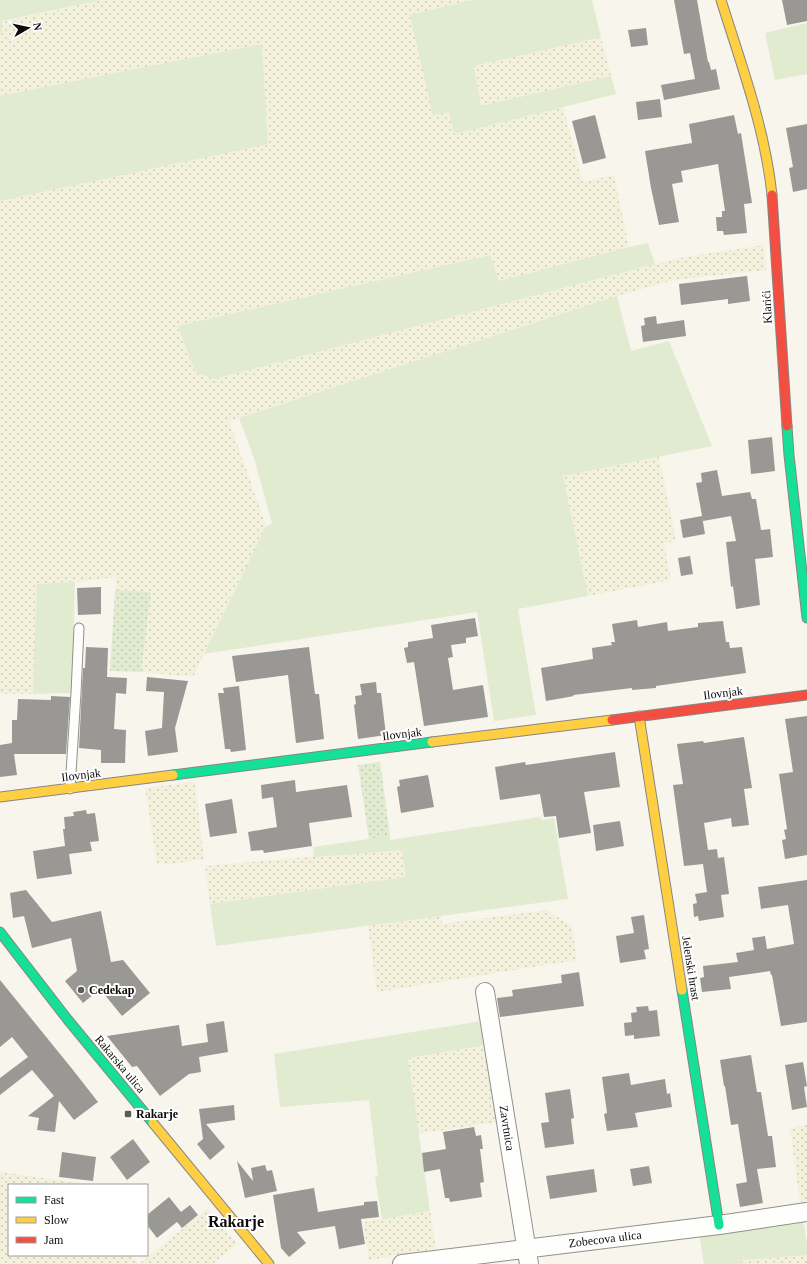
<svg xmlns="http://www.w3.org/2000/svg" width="807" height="1264" viewBox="0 0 807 1264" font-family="Georgia,serif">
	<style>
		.farmland { fill: url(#farmland-dots) }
		.grass { fill: #e1ebd0 }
		.garden { fill: url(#garden-dots) }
		.building { fill: #9a9894 }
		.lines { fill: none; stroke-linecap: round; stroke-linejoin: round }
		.lane-casing { stroke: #91908c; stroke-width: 11 }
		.street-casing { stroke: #91908c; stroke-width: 20 }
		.fast-casing { stroke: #888683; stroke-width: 11 }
		.slow-casing { stroke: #888683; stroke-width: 11 }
		.jam-casing { stroke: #888683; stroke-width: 11 }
		.lane { stroke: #fefefc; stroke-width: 9 }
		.street { stroke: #fefefc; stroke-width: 18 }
		.fast { stroke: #16e098; stroke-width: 9 }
		.slow { stroke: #ffcf43; stroke-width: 9 }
		.jam { stroke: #f24e42; stroke-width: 9 }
		.poi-dot { fill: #5d5c59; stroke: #fff; stroke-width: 1.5 }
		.labels { text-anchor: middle; stroke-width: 4; stroke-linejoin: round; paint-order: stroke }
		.street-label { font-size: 12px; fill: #0a0a0a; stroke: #fff }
		.poi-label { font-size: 12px; font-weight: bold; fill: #0a0a0a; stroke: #fff; text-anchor: start }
		.district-label { font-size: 16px; font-weight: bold; fill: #0a0a0a; stroke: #fff }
	</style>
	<defs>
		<pattern id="farmland-dots" width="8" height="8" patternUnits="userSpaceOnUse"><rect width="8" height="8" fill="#f3f0db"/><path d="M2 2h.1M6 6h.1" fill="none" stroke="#cfccbb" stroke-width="1.8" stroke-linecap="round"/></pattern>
		<pattern id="garden-dots" width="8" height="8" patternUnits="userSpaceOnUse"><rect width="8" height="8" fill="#e1ebd0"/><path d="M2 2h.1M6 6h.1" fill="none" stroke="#c0c8b1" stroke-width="1.8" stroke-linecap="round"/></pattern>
	</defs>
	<rect width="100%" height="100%" fill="#f8f5ed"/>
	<!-- farmland -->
	<path class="farmland" d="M101,0H473L410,15L449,112L454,134L563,107L583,182L614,175L629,247L499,281L489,255L178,326L195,372L214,379L655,264L685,257L764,245L766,270L674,280L617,296L229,421L266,526L251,559L229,600L193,677L141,672L151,592L115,590L116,577L75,582L38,584L33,694H0V201L268,143L262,44L0,96V35L2,34V22Z
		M601,37L611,76L481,106L474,66Z
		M659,457L676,541L664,543L671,580L588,596L563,476Z
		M195,782L204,859L164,865V862L157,863L145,788Z
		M402,849L406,877L210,904L205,866Z
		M546,910L572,926L577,960L377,992L368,926L441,916L442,924Z
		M486,1045L497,1122L418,1134L408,1058Z
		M807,1125V1201L800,1202L790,1128Z
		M0,1172L94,1185H9V1255H131L139,1264L207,1209L237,1244L213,1264H0Z
		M430,1211L436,1249L369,1260L363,1222Z
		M807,1255V1264H742V1260Z"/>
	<!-- grass -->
	<path class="grass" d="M0,0H101L2,21V34L0,35Z
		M473,0H592L601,37L474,66L481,106L611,76L616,94L454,134L449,112L433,115L410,15Z
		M807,23V74L775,80L765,33Z
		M262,44L268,144L0,201V96Z
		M648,243L655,264L214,379L195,372L178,326L490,255L499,281L629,247Z
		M617,296L631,351L669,341L712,446L563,476L588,596L518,609L536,715L494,721L477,612L204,654C224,611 246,569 266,526L272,524L255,461L239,418Z
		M75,582L72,693L33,694L37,584Z
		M541,817V820L554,818L568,899L216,946L210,904L406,877L402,850L314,857L313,847L390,836V840Z
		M482,1021L486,1045L408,1058L430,1211L382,1219L375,1177L378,1176L369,1100L280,1107L274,1054Z
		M803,1219L807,1244V1255L742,1260V1264H704L699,1233Z"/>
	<!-- garden -->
	<path class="garden" d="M115,590L151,592L141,672L110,671Z
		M380,762L390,836L369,839L358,765Z"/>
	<!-- building -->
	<path class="building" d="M674,0H697L708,62H709L711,70L716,69L720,89L664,100L661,85L695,79L690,53L684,54Z
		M782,0H807V21L787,25Z
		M646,28L648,45L631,47L628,30Z
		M660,99L662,117L638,120L636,102Z
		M595,115L606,158L583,164L572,121Z
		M734,115L738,134L741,133L752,203L744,204L747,233L724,235L723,231H717L716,217H722V211H725L718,164L681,171L683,182L672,184L679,222L659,225L651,188L645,151L692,143L689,124Z
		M807,124V189L793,192L789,168L793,167L786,128Z
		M747,276L750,301L728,304V299L681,305L679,284Z
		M656,316L657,324L684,320L686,336L643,342L641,326L645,325L644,318Z
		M772,437L775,471L751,474L748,440Z
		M717,470L722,496L750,492L752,499H756L761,530L770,529L773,557L755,559L760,605L736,609L733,586L731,587L726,542L736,541L731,516L703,521L696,483L702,482L701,473Z
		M702,516L705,534L683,538L680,520Z
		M690,556L693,574L681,576L678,558Z
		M101,587V614L78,615L77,588Z
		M475,618L478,636L466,638V643L451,645L453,657L448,658L453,690L483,685L488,717L424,726L414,662L407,663L404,648L408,647V642L433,638L431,625Z
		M637,620L638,627L667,622L668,631L698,627V623L723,621L726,642H729L730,648L742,647L746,673L656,686V688L632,690V688L573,695L574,696L546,701L541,668L593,659L592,648L612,645L611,642H615L612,624Z
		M86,647L108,648L107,677L127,678L126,694L116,693L114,729L126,730L125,763H101V750L79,748L83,668H85Z
		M309,647L315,694H319L324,739L296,743L288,675L236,682L232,656Z
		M147,677L188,681L175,728L178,752L148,756L145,731L162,728L164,692L146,691Z
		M376,682L377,693H381L386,735L358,739L354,705L356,704L355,696L362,695L360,684Z
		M239,686L246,750L231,752L230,749H225L218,693H224L223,688Z
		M51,696L70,697L66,754H14L17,775L0,777V745L12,743V720H17L18,699L51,700Z
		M807,716V855L785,859L782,840L786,839L784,830L787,829L779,774L793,772L785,719Z
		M744,737L752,788L744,789L749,825L732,827L731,818L704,823L708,850L717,849L718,858L724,857L729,894L721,895L724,917L699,921L698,916L694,917L693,904L697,903L695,894L707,892L703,864L684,866L673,785L683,784L677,744L703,741L704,743Z
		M615,752L620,787L584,792L591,833L559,838L556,816L544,817L540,794L500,800L495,767L525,762L526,765Z
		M428,775L434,807L401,813L397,787L400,786L399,780Z
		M295,780L296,792L347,785L352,817L309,823L312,846L264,853L263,850L251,851L248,832L277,827L273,797L262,799L261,785Z
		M232,799L237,833L210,837L205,804Z
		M86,810L87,814L95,813L99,841L90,842L92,851L69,854L72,874L37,879L33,851L65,846L63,829H65L64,817L74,816L73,812Z
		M620,821L624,846L596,851L593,825Z
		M807,880V1022L781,1026L772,975H771L770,971L729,977L731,989L702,992L700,978L704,977L703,966L738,962L736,953L754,950L752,938L765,936L767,949L794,944L788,905L761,909L758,887Z
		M26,890L52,922L101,911L111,962L123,960L150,993L122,1016L100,989L83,1003L65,981L77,971L71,938L32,948L24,916L13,918L10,893Z
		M644,915L649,949L644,950L646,959L620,963L616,936L634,933L631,917Z
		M579,972L584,1006L500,1017L497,998L513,996L512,990L562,983L561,975Z
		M0,980L73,1070L98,1102L74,1120L59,1101L55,1132L37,1130L39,1118L28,1116L54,1096L32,1070L0,1095V1078L28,1057L12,1037L0,1047Z
		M648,1006L649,1011L657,1010L660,1036L634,1039V1035L625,1036L624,1023L632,1022L631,1013L637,1012L636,1007Z
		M224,1021L228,1052L199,1057L201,1072L189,1074L160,1096L137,1066L132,1067L107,1036L179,1025L182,1046L208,1042L206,1024Z
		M751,1055L757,1092H761L768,1136H772L776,1167L757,1169L763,1203L740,1207L736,1184L747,1182L738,1124L731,1125L725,1086H724L720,1060Z
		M803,1062L807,1086L804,1087L807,1107L792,1110L785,1065Z
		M629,1073L631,1085L665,1079L667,1094L670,1093L672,1107L635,1113L638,1127L607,1131L604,1114L607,1113L602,1077Z
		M570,1089L574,1118L571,1119L574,1144L545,1148L541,1123L549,1122L545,1093Z
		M234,1105L235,1120L206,1124L225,1147L210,1160L197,1144L203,1139L199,1109Z
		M474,1127L476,1136L481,1135L483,1149H480L484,1182L480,1183L482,1197L450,1202L449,1198H445L440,1169L424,1172L422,1153L446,1149L443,1132Z
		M133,1139L150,1162L127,1180L110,1157Z
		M62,1152L96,1157L93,1181L59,1177Z
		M237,1161L253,1181L251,1168L265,1165L267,1171L272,1170L277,1191L245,1198Z
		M649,1166L652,1183L633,1186L630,1169Z
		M594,1169L597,1192L550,1199L546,1176Z
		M314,1188L318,1212L364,1205V1202L377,1201L379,1217L361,1219L365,1244L339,1249L335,1226L297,1232L306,1243L289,1257L281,1248L273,1195Z
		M169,1197L181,1212L190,1205L198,1215L182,1228L177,1222L157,1238L147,1225V1215Z"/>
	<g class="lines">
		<defs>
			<path id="lane" d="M70,789L76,693L79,628"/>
			<path id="street" d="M485,992L529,1264
				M402,1264L719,1225L807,1212"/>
			<path id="fast" d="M787,426L789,455L807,618
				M173,775L432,742
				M0,932L68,1020L153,1123
				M682,990L719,1225"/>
			<path id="slow" d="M721,0C741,64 765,128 772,195
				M639,716L682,990
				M432,742L612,720
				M0,797L173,775
				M153,1123L269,1264"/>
			<path id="jam" d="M772,195L787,426
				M612,720L807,695"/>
		</defs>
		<!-- lane casing -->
		<use href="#lane" class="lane-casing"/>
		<!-- street casing -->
		<use href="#street" class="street-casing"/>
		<!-- fast casing -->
		<use href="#fast" class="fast-casing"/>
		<!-- slow casing -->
		<use href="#slow" class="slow-casing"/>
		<!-- jam casing -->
		<use href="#jam" class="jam-casing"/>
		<!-- lane -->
		<use href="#lane" class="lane"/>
		<!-- street -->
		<use href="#street" class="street"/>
		<!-- fast -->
		<use href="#fast" class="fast"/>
		<!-- slow -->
		<use href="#slow" class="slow"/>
		<!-- jam -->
		<use href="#jam" class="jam"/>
	</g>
	<!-- markers -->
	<g class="poi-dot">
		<circle cx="81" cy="990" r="4"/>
		<rect x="124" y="1110" width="8" height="8" rx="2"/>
	</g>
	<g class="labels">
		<!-- street labels -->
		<g class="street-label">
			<text transform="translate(767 307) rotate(-93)" y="4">Klarići</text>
			<text transform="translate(723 693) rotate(-7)" y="4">Ilovnjak</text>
			<text transform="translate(402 734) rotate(-7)" y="4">Ilovnjak</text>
			<text transform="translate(81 775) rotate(-7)" y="4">Ilovnjak</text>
			<text transform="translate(691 968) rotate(81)" y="4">Jelenski hrast</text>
			<text transform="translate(120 1064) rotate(50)" y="4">Rakarska ulica</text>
			<text transform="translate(507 1128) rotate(81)" y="4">Zavrtnica</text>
			<text transform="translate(605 1239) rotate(-7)" y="4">Zobecova ulica</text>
		</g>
		<!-- poi labels -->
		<g class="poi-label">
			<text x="89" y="994">Cedekap</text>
			<text x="136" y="1118">Rakarje</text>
		</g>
		<!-- district labels -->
		<g class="district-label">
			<text x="236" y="1227">Rakarje</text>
		</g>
	</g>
	<!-- legend -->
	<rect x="8" y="1184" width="140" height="72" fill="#ffffff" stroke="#9d9d9d"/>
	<rect x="16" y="1197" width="20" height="6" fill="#16e098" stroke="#9d9d9d"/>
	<text x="44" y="1204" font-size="12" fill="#0a0a0a">Fast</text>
	<rect x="16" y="1217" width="20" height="6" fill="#ffcf43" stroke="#9d9d9d"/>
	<text x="44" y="1224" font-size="12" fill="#0a0a0a">Slow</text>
	<rect x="16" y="1237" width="20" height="6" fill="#f24e42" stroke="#9d9d9d"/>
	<text x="44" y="1244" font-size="12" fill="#0a0a0a">Jam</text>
	<!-- north arrow -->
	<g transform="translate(28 28) rotate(81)" stroke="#ffffff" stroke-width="3" paint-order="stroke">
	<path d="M0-3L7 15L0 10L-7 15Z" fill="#0a0a0a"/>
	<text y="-6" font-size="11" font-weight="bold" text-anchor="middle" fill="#0a0a0a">N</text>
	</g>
</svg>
